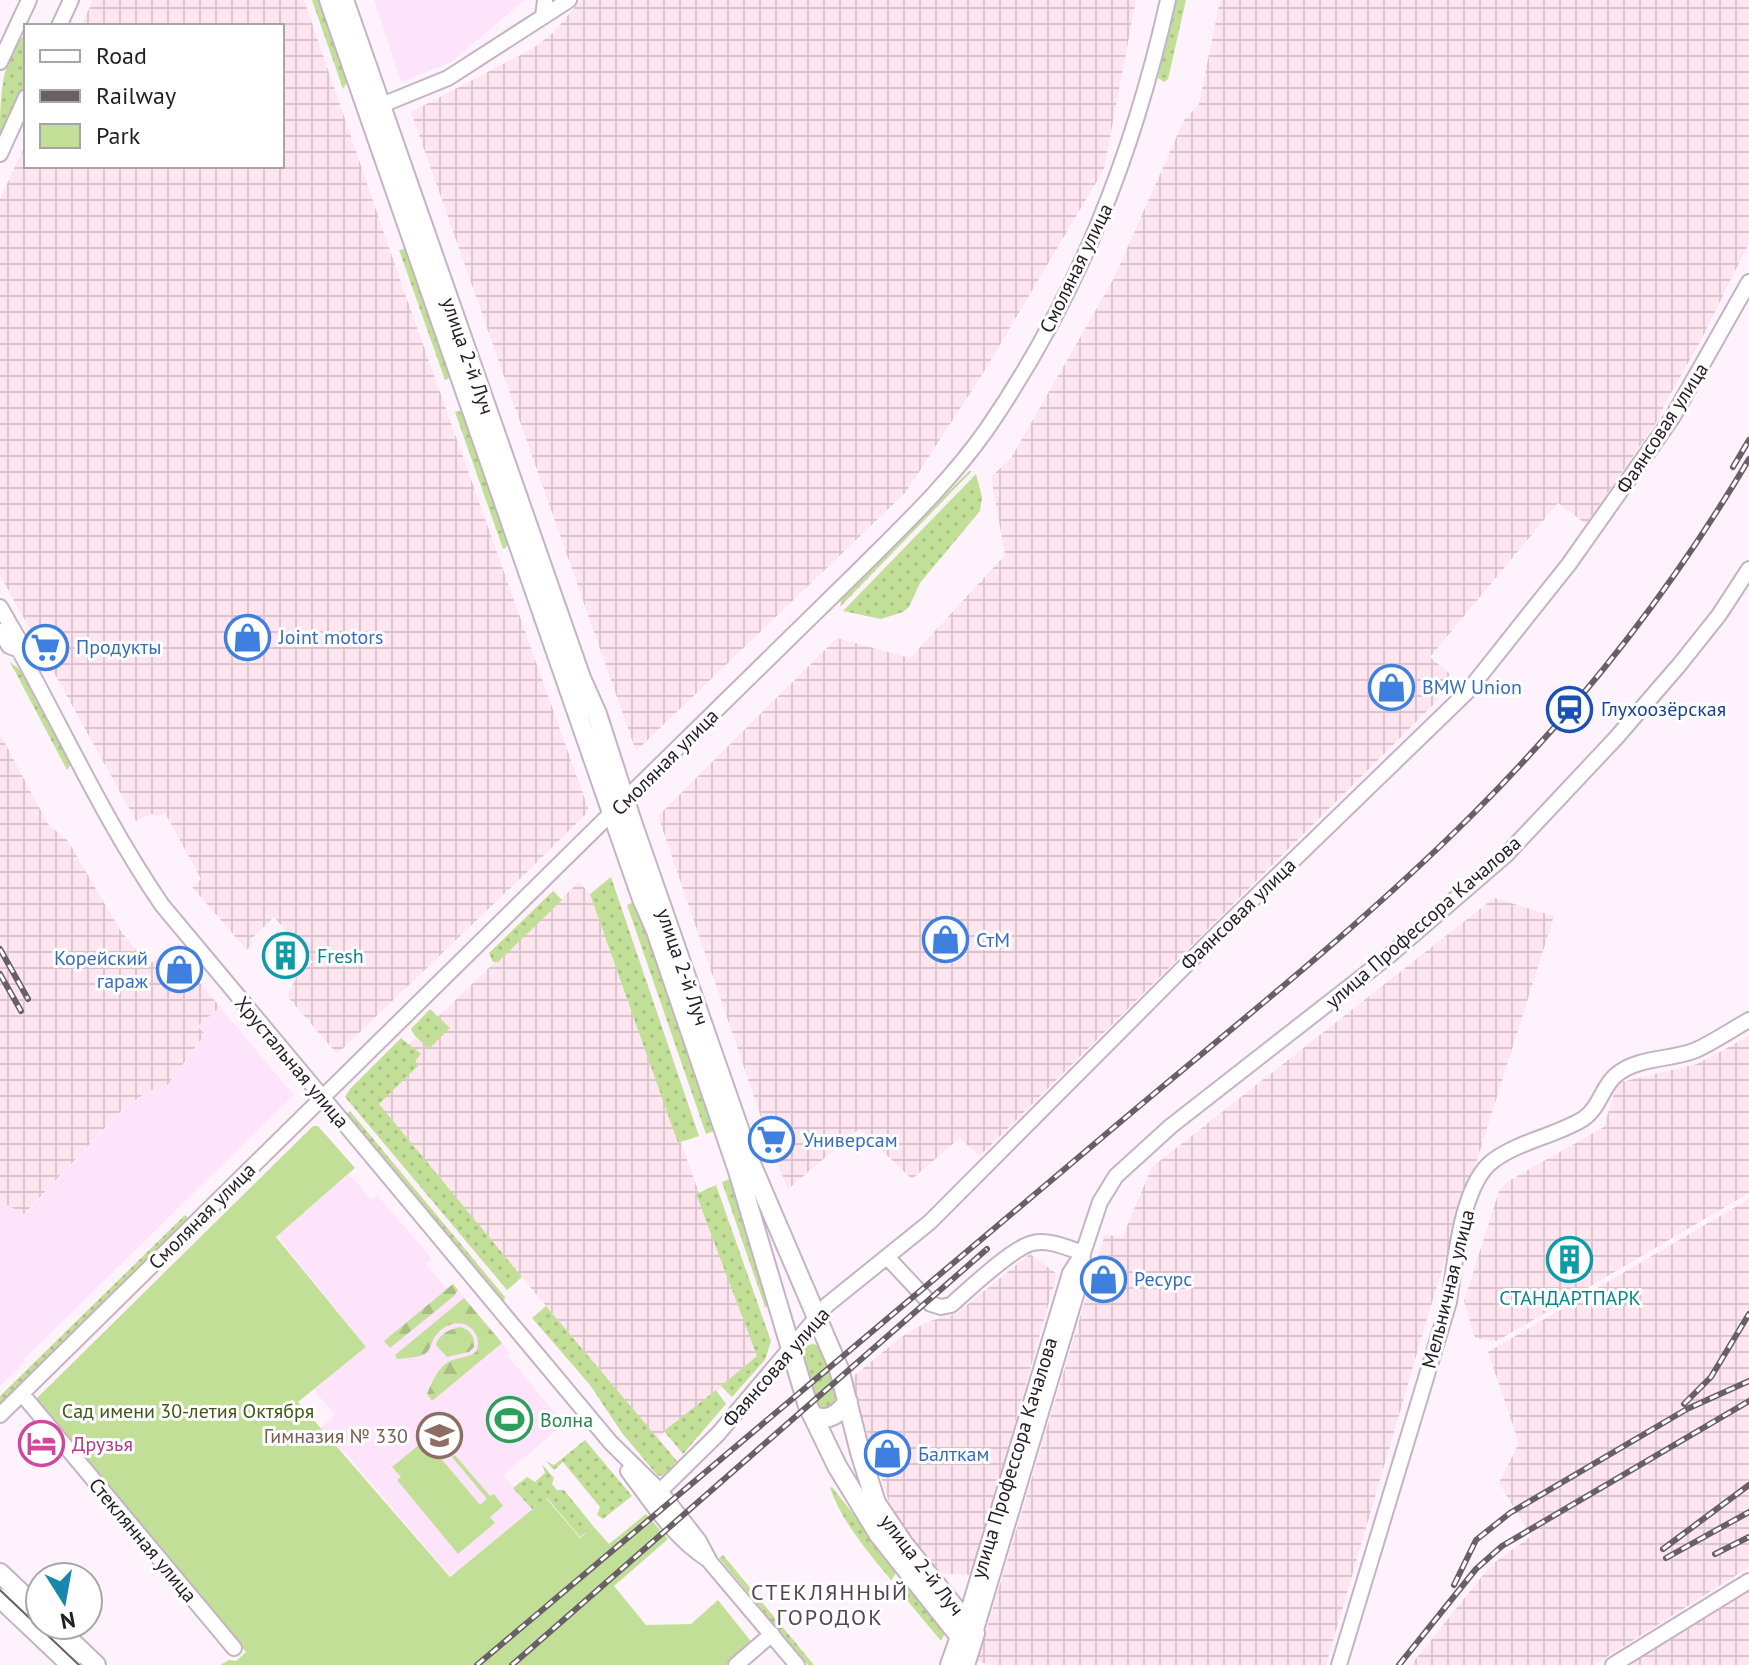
<svg xmlns="http://www.w3.org/2000/svg" width="1749" height="1665" viewBox="0 0 1749 1665" font-family="'PT Sans',sans-serif">
	<style>
		.built { fill: #fde4fb }
		.industrial { fill: url(#industrial-grid) }
		.grass { fill: url(#grass-dots) }
		.forest { fill: url(#forest-firs) }
		.park { fill: #c2df98 }
		.lines { fill: none; stroke-linecap: round; stroke-linejoin: round }
		.minor-casing { stroke: #c5b3c3; stroke-width: 18 }
		.major-casing { stroke: #c5b3c3; stroke-width: 22 }
		.minor { stroke: #fff; stroke-width: 14 }
		.major { stroke: #fff; stroke-width: 18 }
		.tram { stroke: #685f67; stroke-width: 2 }
		.rail-casing { stroke: #685f67; stroke-width: 6 }
		.rail { stroke: #fff; stroke-width: 3; stroke-dasharray: 9; stroke-linecap: butt }
		.labels { text-anchor: middle; stroke-width: 6; stroke-linejoin: round; paint-order: stroke }
		.street-label { font-size: 20px; fill: #241d23; stroke: #fff }
		.shop-label { font-size: 20px; fill: #366cbe; stroke: #fff; text-anchor: start }
		.transit-label { font-size: 20px; fill: #164399; stroke: #fff; text-anchor: start }
		.culture-label { font-size: 20px; fill: #0d838f; stroke: #fff; text-anchor: start }
		.park-label { font-size: 20px; fill: #415717; stroke: #fff }
		.leisure-label { font-size: 20px; fill: #27864d; stroke: #fff; text-anchor: start }
		.education-label { font-size: 20px; fill: #785e54; stroke: #fff; text-anchor: end }
		.hotel-label { font-size: 20px; fill: #b23c85; stroke: #fff; text-anchor: start }
		.neighbourhood-label { font-size: 22px; letter-spacing: 2px; fill: #534452; stroke: #fff }
	</style>
	<defs>
		<pattern id="industrial-grid" width="8" height="8" patternUnits="userSpaceOnUse" patternTransform="scale(2)"><rect width="8" height="8" fill="#fee5f0"/><path d="M0 4h8M4 0v8" fill="none" stroke="#dac4ce"/></pattern>
		<pattern id="grass-dots" width="8" height="8" patternUnits="userSpaceOnUse" patternTransform="scale(2)"><rect width="8" height="8" fill="#c2df98"/><path d="M2 2h.1M6 6h.1" fill="none" stroke="#a7bf83" stroke-width="1.8" stroke-linecap="round"/></pattern>
		<pattern id="forest-firs" width="22" height="20" patternUnits="userSpaceOnUse" patternTransform="scale(2)"><rect width="22" height="20" fill="#c2df98"/><path d="M5 1l3.5 6h-7zM16 11l3.5 6h-7z" fill="#a7bf83"/></pattern>
	</defs>
	<rect width="100%" height="100%" fill="#fef3fd"/>
	<!-- built -->
	<path class="built" d="M374,0H525L450,63L401,82Z
		M220,1007L294,1095L23,1360L25,1362L0,1386V1201L25,1214L123,1110L148,1091L166,1087L205,1035L198,1026L200,1024Z
		M349,1174L372,1200L377,1195L405,1227L432,1259L426,1264L446,1288L453,1284L510,1353L508,1356L564,1424L504,1475L532,1509L450,1576L342,1449L340,1450L321,1427L335,1415L314,1390L366,1347L277,1236Z"/>
	<!-- industrial -->
	<path class="industrial" d="M93,0H304L403,288L588,808V812L527,872L337,1054L287,996L297,976L313,962L274,917L251,939L252,944L247,950L192,887L201,879L165,813L156,816L152,814L136,821L0,575V199L26,143V166H282V26H81Z
		M581,0H1136L1104,169L985,370L906,492L636,751L411,112L532,49L553,33Z
		M1220,0H1749V243L1700,342L1664,405L1660,417L1586,524L1558,503L1430,657L1450,674L1435,703L990,1146L979,1156L960,1138L912,1179L859,1129L788,1189L772,1149L658,816L837,638L910,658L1005,555L991,477L1011,458L1113,280L1184,120L1199,104Z
		M0,734L48,824L68,841L120,930L148,965L171,948L220,1007L200,1024L198,1027L205,1034L166,1087L148,1091L123,1109L24,1214L0,1201Z
		M579,882L591,895L759,1358L657,1438L363,1088Z
		M1494,898L1554,916L1429,1312L1326,1665H990L977,1661L1105,1234L1122,1238L1152,1167Z
		M1749,1036V1193L1497,1341L1475,1338L1464,1301L1499,1191L1507,1182L1604,1127L1617,1083L1697,1064Z
		M1749,1199V1567L1594,1665H1411L1491,1565L1531,1536L1499,1483L1519,1443L1488,1352Z
		M1030,1254L1057,1274L972,1575L943,1574L896,1524L850,1379L901,1337L927,1322L957,1313Z
		M1749,1591V1665H1626L1660,1642Z"/>
	<!-- grass -->
	<path class="grass" d="M312,0H322L349,79L343,89Z
		M1176,0H1186L1168,79L1164,82L1158,78Z
		M26,34V81L0,138C0,107 0,53 26,34Z
		M408,248L453,376L445,380L399,250Z
		M459,411L467,417L509,537L506,548L503,549L455,412Z
		M969,471H972L840,607L841,600Z
		M976,474L982,497L980,511L920,583L909,607L903,612L881,619L843,611Z
		M10,662L20,670L70,761V766L67,770Z
		M611,877L699,1136L678,1143L590,894Z
		M553,891L562,900L498,962H493L489,953Z
		M633,902L650,936L717,1130L706,1134L627,905Z
		M430,1009L450,1028L429,1049L414,1035L411,1029Z
		M401,1038L421,1054L415,1061L419,1065L379,1104L522,1277L507,1290L345,1097L350,1089Z
		M350,1111L505,1297L504,1302L346,1114Z
		M733,1178L771,1306L765,1307L722,1182Z
		M716,1185L771,1341L765,1360L732,1397L721,1386L757,1356L696,1194Z
		M185,1215L188,1218L0,1403V1396Z
		M546,1306L677,1461L664,1475L658,1476L622,1433L590,1385L532,1318Z
		M814,1344L826,1351L839,1396L836,1404L826,1411L817,1408L799,1357C802,1348 805,1345 814,1344Z
		M716,1390L726,1404L683,1454L664,1431Z
		M585,1440L632,1496L603,1519L597,1515L600,1507L563,1462L554,1470L546,1461L554,1465Z
		M542,1464L554,1478L552,1484L557,1490H564L594,1527L580,1537L547,1498L532,1509L513,1488L527,1477L535,1482L545,1473Z
		M832,1487L898,1571L891,1580C868,1552 842,1522 830,1488Z
		M723,1555L814,1665H808L719,1558Z
		M902,1576L946,1631L941,1641L895,1586Z"/>
	<!-- forest -->
	<path class="forest" d="M453,1284L458,1290L454,1296L390,1348L384,1341Z
		M464,1298L502,1343L432,1401L427,1394C432,1382 437,1368 450,1361C459,1357 468,1358 476,1352C479,1345 479,1340 475,1333C466,1318 447,1322 437,1334C430,1341 432,1351 423,1355C416,1358 404,1358 397,1359L395,1355Z
		M459,1327C470,1328 475,1337 474,1347L469,1352L447,1357L436,1345C439,1334 449,1330 459,1327Z"/>
	<!-- park -->
	<path class="park" d="M313,1126H318L355,1168L276,1237L366,1347L298,1402L450,1577L546,1498L580,1538L594,1527L609,1544L646,1514L668,1539L614,1586L646,1625L691,1624L718,1600L753,1644L728,1665H220L229,1660L236,1661L246,1652L36,1399Z
		M420,1444L428,1454L434,1450L480,1505L487,1499L452,1457L455,1455L490,1496L494,1494L503,1506L490,1517L495,1523L458,1554L397,1480L401,1477L392,1467Z"/>
	<g class="lines">
		<defs>
			<path id="minor" d="M543,17L545,0
				M59,26L71,0
				M0,62L29,0
				M372,109L448,78L569,0
				M0,154L26,97
				M0,607L19,640V650C66,735 107,825 162,905L611,1443L660,1491L699,1541L710,1562L797,1665
				M0,631L9,646L19,650
				M888,1258L931,1304L941,1307L951,1305C968,1290 1013,1247 1033,1243C1048,1239 1068,1248 1083,1253
				M22,1394L234,1648
				M0,1415C218,1201 436,986 654,771C721,706 788,640 855,574C901,528 949,483 987,429C1078,296 1133,156 1168,0
				M628,1471C652,1503 673,1537 707,1559
				M660,1491L718,1434L827,1305L930,1222L1214,937L1468,691L1569,564L1672,418L1749,282
				M963,1628L1070,1273L1083,1253L1100,1202L1116,1176L1171,1126L1390,955L1506,855L1616,738L1680,664L1719,615L1749,569
				M967,1635L975,1633L1082,1275L1083,1253
				M736,1665L772,1634
				M1339,1665L1449,1302C1455,1264 1461,1183 1494,1160C1520,1141 1555,1136 1583,1119C1601,1107 1602,1084 1620,1072C1641,1057 1672,1060 1696,1050C1714,1042 1731,1030 1749,1020
				M1613,1665L1749,1581"/>
			<path id="major" d="M329,0L642,899L656,931L738,1171L808,1406L837,1466L879,1535L960,1637L950,1665
				M344,0L581,678L597,714L632,822L752,1166L839,1369L860,1452L876,1503L903,1543L975,1633L965,1665
				M813,1416C829,1422 838,1414 848,1402
				M0,1573L40,1611
				M0,1598L71,1665
				M54,1625L96,1665"/>
		</defs>
		<!-- minor casing -->
		<use href="#minor" class="minor-casing"/>
		<!-- major casing -->
		<use href="#major" class="major-casing"/>
		<!-- minor -->
		<use href="#minor" class="minor"/>
		<!-- major -->
		<use href="#major" class="major"/>
		<!-- tram -->
		<path class="tram" d="M0,1590L79,1665"/>
		<defs>
			<path id="rail" d="M1733,467L1749,440
				M0,949L28,999
				M0,974L21,1011
				M1684,1404L1711,1377L1749,1314
				M1663,1549L1749,1485
				M1715,1554L1749,1537
				M1666,1558L1749,1512
				M1454,1585L1476,1540L1510,1513L1687,1409L1749,1381
				M477,1665C684,1490 892,1315 1099,1140C1225,1033 1356,931 1473,814C1579,708 1673,588 1749,459
				M512,1665L987,1249
				M1399,1665L1476,1569L1502,1546L1749,1401"/>
		</defs>
		<!-- rail casing -->
		<use href="#rail" class="rail-casing"/>
		<!-- rail -->
		<use href="#rail" class="rail"/>
	</g>
	<!-- icons -->
	<defs>
		<symbol id="shop-ring" viewBox="-11 -11 22 22"><circle r="9.5" fill="#fff" stroke="#3f7fe0" stroke-width="1.5"/><path d="M-5-2.5h2.3a2.7 3.5 0 0 1 5.4 0H5L5.5 6h-11ZM-1.5-2.5h3a1.5 2.3 0 0 0-3 0Z" fill="#3f7fe0"/></symbol>
		<symbol id="supermarket-ring" viewBox="-11 -11 22 22"><circle r="9.5" fill="#fff" stroke="#3f7fe0" stroke-width="1.5"/><path d="M-6-5.5h2.5l.6 2H6L4.5 2H-2.5L-4.4-4H-6ZM-1.5 3.2a1.3 1.3 0 1 0 .1 0ZM3 3.2a1.3 1.3 0 1 0 .1 0Z" fill="#3f7fe0"/></symbol>
		<symbol id="station-ring" viewBox="-11 -11 22 22"><circle r="9.5" fill="#fff" stroke="#1a4fb4" stroke-width="1.5"/><path d="M-3-6H3Q5-6 5-4V2Q5 4 3 4L4.5 6H3L1.5 4h-3L-3 6H-4.5L-3 4Q-5 4-5 2V-4Q-5-6-3-6ZM-3.5-4v3h7v-3ZM-3.5 1v1.5H-2V1ZM2 1v1.5H3.5V1Z" fill="#1a4fb4"/></symbol>
		<symbol id="building-ring" viewBox="-11 -11 22 22"><circle r="9.5" fill="#fff" stroke="#0f9aa8" stroke-width="1.5"/><path d="M-4-6H4V6H1V3H-1V6H-4ZM-2.5-4.3h1.7v1.8h-1.7ZM.8-4.3h1.7v1.8H.8ZM-2.5-1h1.7V.8h-1.7ZM.8-1h1.7V.8H.8Z" fill="#0f9aa8"/></symbol>
		<symbol id="stadium-ring" viewBox="-11 -11 22 22"><circle r="9.5" fill="#fff" stroke="#2e9e5b" stroke-width="1.5"/><path d="M0-5a6.5 5 0 1 0 0 10a6.5 5 0 1 0 0-10ZM-3.5-1.8h7v3.6h-7Z" fill="#2e9e5b"/></symbol>
		<symbol id="school-ring" viewBox="-11 -11 22 22"><circle r="9.5" fill="#fff" stroke="#8d6e63" stroke-width="1.5"/><path d="M0-5L7-2L0 1L-7-2ZM-4 1L0 2.5L4 1V4Q0 6-4 4Z" fill="#8d6e63"/></symbol>
		<symbol id="hotel-ring" viewBox="-11 -11 22 22"><circle r="9.5" fill="#fff" stroke="#d1479c" stroke-width="1.5"/><path d="M-6-4.5h1.5V1H6V5H4.5V3h-9V5H-6ZM-4 0a1.8 1.8 0 1 1 3.6 0ZM.5 0V-2.5h3Q6-2.5 6 0Z" fill="#d1479c"/></symbol>
	</defs>
	<g fill-rule="evenodd">
		<use href="#shop-ring" x="222" y="612" width="51" height="51"/>
		<use href="#supermarket-ring" x="20" y="622" width="51" height="51"/>
		<use href="#shop-ring" x="1366" y="662" width="51" height="51"/>
		<use href="#station-ring" x="1544" y="684" width="51" height="51"/>
		<use href="#shop-ring" x="920" y="914" width="51" height="51"/>
		<use href="#building-ring" x="260" y="930" width="51" height="51"/>
		<use href="#shop-ring" x="154" y="944" width="51" height="51"/>
		<use href="#supermarket-ring" x="746" y="1114" width="51" height="51"/>
		<use href="#building-ring" x="1544" y="1234" width="51" height="51"/>
		<use href="#shop-ring" x="1078" y="1254" width="51" height="51"/>
		<use href="#stadium-ring" x="484" y="1394" width="51" height="51"/>
		<use href="#school-ring" x="414" y="1410" width="51" height="51"/>
		<use href="#hotel-ring" x="16" y="1418" width="51" height="51"/>
		<use href="#shop-ring" x="862" y="1428" width="51" height="51"/>
	</g>
	<g class="labels">
		<!-- street labels -->
		<g class="street-label">
			<text transform="translate(1076 268) rotate(-64)" y="7">Смоляная улица</text>
			<text transform="translate(468 356) rotate(71)" y="7">улица 2-й Луч</text>
			<text transform="translate(1662 428) rotate(-57)" y="7">Фаянсовая улица</text>
			<text transform="translate(665 762) rotate(-45)" y="7">Смоляная улица</text>
			<text transform="translate(1238 914) rotate(-44)" y="7">Фаянсовая улица</text>
			<text transform="translate(1423 922) rotate(-41)" y="7">улица Профессора Качалова</text>
			<text transform="translate(683 967) rotate(71)" y="7">улица 2-й Луч</text>
			<text transform="translate(292 1062) rotate(50)" y="7">Хрустальная улица</text>
			<text transform="translate(202 1216) rotate(-45)" y="7">Смоляная улица</text>
			<text transform="translate(1448 1289) rotate(-76)" y="7">Мельничная улица</text>
			<text transform="translate(776 1367) rotate(-49)" y="7">Фаянсовая улица</text>
			<text transform="translate(1014 1458) rotate(-73)" y="7">улица Профессора Качалова</text>
			<text transform="translate(143 1540) rotate(50)" y="7">Стеклянная улица</text>
			<text transform="translate(922 1565) rotate(52)" y="7">улица 2-й Луч</text>
		</g>
		<!-- shop labels -->
		<g class="shop-label">
			<text x="279" y="644">Joint motors</text>
			<text x="76" y="654">Продукты</text>
			<text x="1422" y="694">BMW Union</text>
			<text x="976" y="947">СтМ</text>
			<text x="148" y="965" text-anchor="end">Корейский<tspan x="148" dy="23">гараж</tspan></text>
			<text x="803" y="1147">Универсам</text>
			<text x="1134" y="1286">Ресурс</text>
			<text x="918" y="1461">Балткам</text>
		</g>
		<!-- transit labels -->
		<g class="transit-label">
			<text x="1601" y="716">Глухоозёрская</text>
		</g>
		<!-- culture labels -->
		<g class="culture-label">
			<text x="317" y="963">Fresh</text>
			<text x="1570" y="1305" text-anchor="middle">СТАНДАРТПАРК</text>
		</g>
		<!-- park labels -->
		<g class="park-label">
			<text x="188" y="1418">Сад имени 30-летия Октября</text>
		</g>
		<!-- leisure labels -->
		<g class="leisure-label">
			<text x="540" y="1427">Волна</text>
		</g>
		<!-- education labels -->
		<g class="education-label">
			<text x="408" y="1443">Гимназия № 330</text>
		</g>
		<!-- hotel labels -->
		<g class="hotel-label">
			<text x="72" y="1451">Друзья</text>
		</g>
		<!-- neighbourhood labels -->
		<g class="neighbourhood-label">
			<text x="830" y="1600">СТЕКЛЯННЫЙ<tspan x="830" dy="25">ГОРОДОК</tspan></text>
		</g>
	</g>
	<!-- legend -->
	<rect x="24" y="24" width="260" height="144" fill="#ffffff" stroke="#a7a5a7" stroke-width="2"/>
	<rect x="40" y="50" width="40" height="12" fill="#ffffff" stroke="#a7a5a7" stroke-width="2"/>
	<text x="96" y="64" font-size="24" fill="#241d23">Road</text>
	<rect x="40" y="90" width="40" height="12" fill="#685f67" stroke="#a7a5a7" stroke-width="2"/>
	<text x="96" y="104" font-size="24" fill="#241d23">Railway</text>
	<rect x="40" y="124" width="40" height="24" fill="#c2df98" stroke="#a7a5a7" stroke-width="2"/>
	<text x="96" y="144" font-size="24" fill="#241d23">Park</text>
	<!-- north arrow -->
	<g transform="translate(64 1601) rotate(169)"><circle r="38" fill="#ffffff" stroke="#a7a5a7" stroke-width="2"/>
	<path d="M0-6L14 30L0 20L-14 30Z" fill="#1787ad"/>
	<text y="-12" font-size="22" font-weight="bold" text-anchor="middle" fill="#241d23">N</text>
	</g>
</svg>
